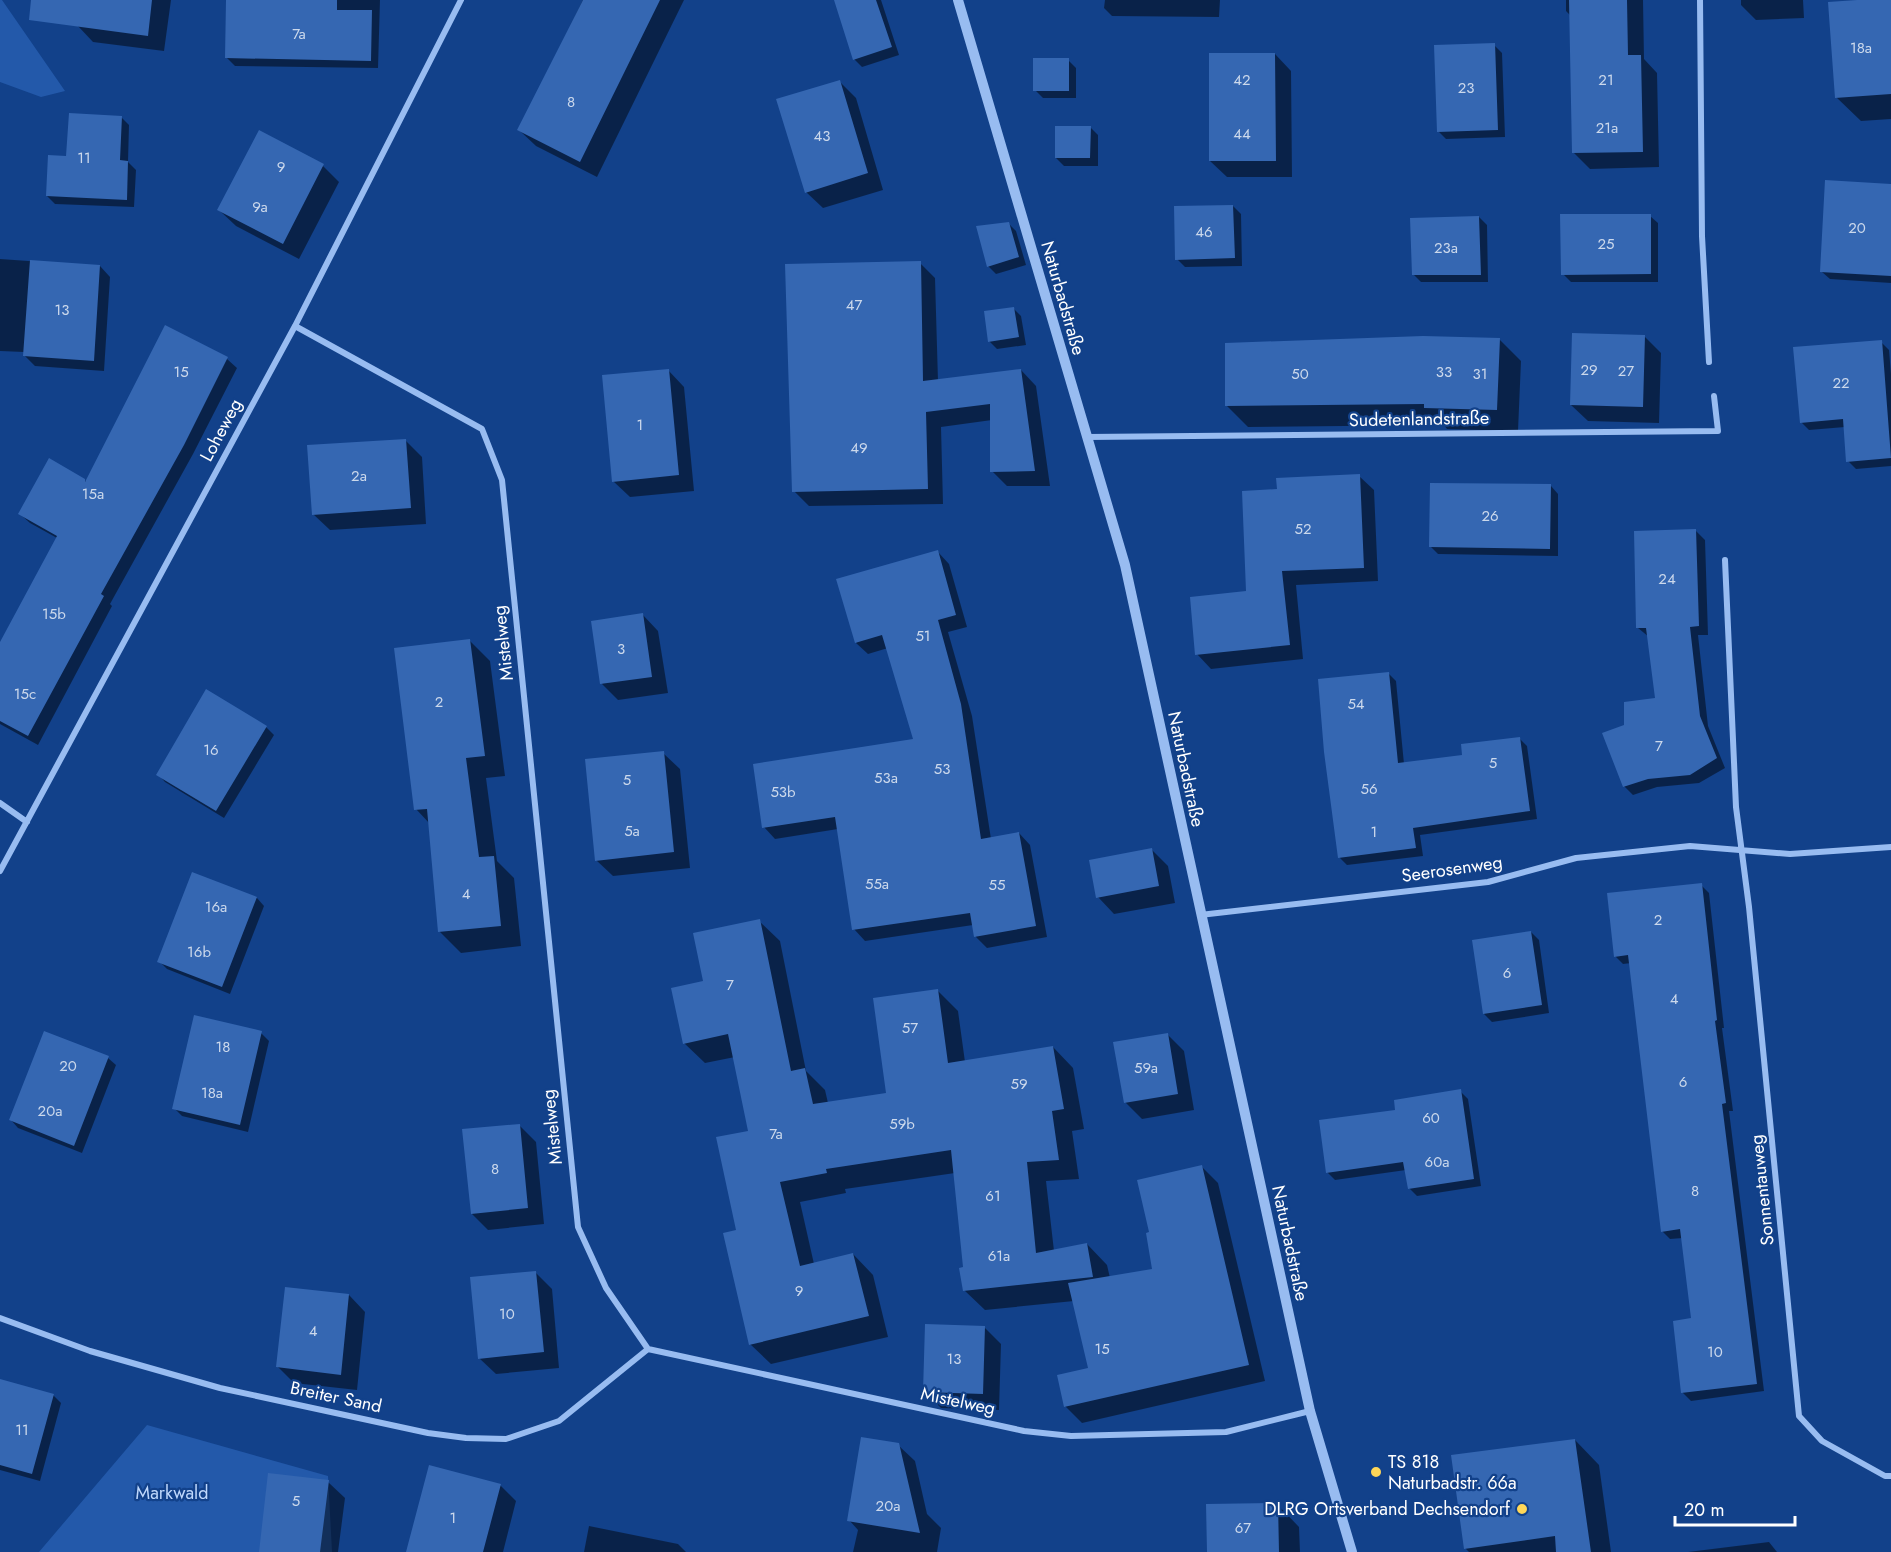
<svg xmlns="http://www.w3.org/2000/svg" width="1891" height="1552" viewBox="0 0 1891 1552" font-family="Jost,sans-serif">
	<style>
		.green { fill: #2359aa }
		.shadow { fill: #0007 }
		.building { fill: #3567b2 }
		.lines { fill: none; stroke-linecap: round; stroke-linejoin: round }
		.minor { stroke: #98bcf1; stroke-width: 6 }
		.tertiary { stroke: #98bcf1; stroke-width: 10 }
		.poi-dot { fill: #ffd758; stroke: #12418a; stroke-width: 2 }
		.labels { text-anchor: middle; stroke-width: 4.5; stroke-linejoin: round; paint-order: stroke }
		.number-label { font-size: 15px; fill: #ccd9ec }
		.street-label { font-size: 18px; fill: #fff; stroke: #12418a }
		.poi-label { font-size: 18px; fill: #fff; stroke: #12418a; text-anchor: start }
		.park-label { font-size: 18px; fill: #bfd8fc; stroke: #12418a }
	</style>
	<rect width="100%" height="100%" fill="#12418a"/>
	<!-- green -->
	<path class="green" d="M0,0H2L65,91L41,97L0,82Z
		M147,1425L328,1476L332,1552H39Z"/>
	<!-- shadow -->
	<path class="shadow" d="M80,0H171L164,51L93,42L77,25Z
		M228,0H380L378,68L235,66L227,58Z
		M583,0H684L597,177L536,146L519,130Z
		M835,0H881L899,55L862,67L854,59Z
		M1105,0H1220L1219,17L1112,16L1104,8Z
		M1566,0H1643L1644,59L1657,73L1659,167L1590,169L1573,152L1571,16L1566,11Z
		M1741,0H1803L1804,18L1756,20L1741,5Z
		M1879,0H1891V119L1861,121L1836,97Z
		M1494,45L1502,53L1505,137L1446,139L1438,131Z
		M1275,54L1291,71L1292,177H1227L1210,161Z
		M1068,60L1076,68V98H1043L1035,90Z
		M839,81L856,98L883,190L823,208L806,192Z
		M121,117L129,125L128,162L136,170L134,207L55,204L47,196L68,157Z
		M1090,127L1098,135V166H1064L1056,158Z
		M323,166L339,182L299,259L236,226L219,210Z
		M1891,185V283L1830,279L1822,272Z
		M1233,206L1241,214L1242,266L1185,267L1177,259Z
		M1650,216L1658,223V282H1571L1563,274Z
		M1479,217L1487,225L1488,282H1421L1413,274Z
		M1008,223L1016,231L1026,265L996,274L988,266Z
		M0,259L100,266L110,277L104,371L35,366L24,355V352L0,351Z
		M920,263L935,278L938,381L1021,370L1036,386L1050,486H1007L992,471V420L941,427L943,504L809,506L794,491Z
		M1013,308L1021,316L1026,345L997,349L989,341Z
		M166,327L227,359L237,368L193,454L110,604L112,606L38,745L0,724V645L57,538L30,523L20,514L84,480L87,482Z
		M1645,337L1661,353L1659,423L1588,421L1571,405Z
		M1499,339L1521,361L1518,431L1447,429L1444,425L1248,427L1226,405Z
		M1881,342L1889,350L1891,374V466L1856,469L1848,461L1845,427L1809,430L1801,422Z
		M668,370L684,387L694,491L630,497L613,481Z
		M405,440L422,457L426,524L330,530L313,514Z
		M1359,476L1374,490L1378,581L1296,585L1303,659L1211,669L1197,654L1248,592L1279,491Z
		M1551,486L1558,494V556L1438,554L1430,546Z
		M1696,531L1705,540L1708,635H1698L1708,726L1725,768L1699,783L1657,787L1633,795L1624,786L1626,726L1656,699L1649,637L1638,628Z
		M938,552L949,564L967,627L948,632L972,716L991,839L1019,833L1030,845L1047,937L987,948L976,937L973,925L865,941L854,929L838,829L775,839L764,827L914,740L888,648L868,654L856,643Z
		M642,614L658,631L668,693L618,700L602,684Z
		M469,640L490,661L505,776L486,778L497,861L514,878L521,946L461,953L440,932L430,824L416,809Z
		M1388,673L1396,681L1404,764L1464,756L1519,738L1527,746L1537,819L1420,835L1423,856L1347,865L1340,858Z
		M266,727L274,735L224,818L165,782L158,774Z
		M663,753L680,769L690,868L613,876L596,860Z
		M1152,850L1168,866L1175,903L1114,914L1098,897Z
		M193,874L257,898L264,906L230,994L167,969L159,961Z
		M1701,885L1709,893L1724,1028H1722L1733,1111H1729L1764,1391L1691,1401L1683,1393L1675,1322L1693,1319L1683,1238L1670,1239L1662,1231L1631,963L1623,964L1615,956Z
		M759,921L780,941L806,1071L825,1090L828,1103L888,1094L937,990L958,1011L965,1062L1053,1047L1073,1068L1084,1129L1072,1131L1079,1179L1046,1181L1054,1251L1087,1244L1107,1265L1110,1278L1154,1270L1201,1166L1218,1183L1265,1381L1082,1423L1065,1406L1090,1369L1074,1301L985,1310L964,1290L965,1268L955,1173L845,1189L846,1193L800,1202L814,1264L853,1254L873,1275L888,1337L771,1364L750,1344L738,1231L750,1132L735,1057L705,1063L684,1043L705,982Z
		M1531,932L1539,940L1549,1013L1492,1022L1484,1014Z
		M261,1033L269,1041L248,1132L182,1116L174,1108Z
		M1167,1034L1184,1051L1194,1110L1142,1119L1125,1102Z
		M108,1058L116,1065L82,1153L18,1128L11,1120Z
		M1460,1091L1468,1099L1481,1186L1417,1196L1409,1188L1406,1170L1335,1180L1327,1172L1397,1111Z
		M519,1125L536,1142L544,1224L488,1230L472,1214Z
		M535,1272L552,1289L559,1368L496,1374L479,1358Z
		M349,1295L365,1312L357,1390L294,1383L278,1367Z
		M985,1328L1001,1344L999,1410L941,1408L925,1392Z
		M0,1381L53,1395L61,1403L40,1481L0,1470Z
		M1575,1440L1599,1465L1611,1552H1469L1465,1548Z
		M898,1445L915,1461L927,1514L941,1528L937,1552H853L858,1530L849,1520Z
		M328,1482L345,1498L338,1552H260Z
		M500,1485L516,1501L503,1552H409Z
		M1278,1505L1299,1527L1300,1552H1208Z
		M589,1526L678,1544L686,1552H584Z
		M1769,1542L1777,1552H1688Z"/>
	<!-- building -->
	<path class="building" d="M31,0H152L148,36L29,20Z
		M226,0H337V10H372L371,61L225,58Z
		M583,0H660L580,162L517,130Z
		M834,0H876L892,47L853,60Z
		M1569,0H1627L1628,55H1641L1643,152L1572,153Z
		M1857,0H1891V94L1835,98L1828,2Z
		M1495,43L1498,130L1437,132L1434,45Z
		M1209,53H1275L1276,161H1209Z
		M1033,58H1069V91H1033Z
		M840,80L868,173L805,193L776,99Z
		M69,113L122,116L120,160L128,161L127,200L46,196L48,155L66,156Z
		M1055,126H1091L1090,158H1055Z
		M259,130L324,164L283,244L217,210Z
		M1825,180L1891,184V276L1820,272Z
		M1233,205L1235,258L1175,260L1174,206Z
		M1560,214H1651V274L1561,275Z
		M1479,216L1481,275H1412L1410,218Z
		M1009,222L1019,257L987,267L976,226Z
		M30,260L100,265L94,361L23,356Z
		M921,261L923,381L1021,369L1035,471L990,472V404L926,412L928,489L792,492L785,264Z
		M1014,307L1019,337L988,342L984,311Z
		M165,325L228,357L184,445L101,594L104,596L28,736L0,721V642L57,536L18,514L49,458L85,479V482Z
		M1572,333L1645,335L1643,407L1570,405Z
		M1423,336L1500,338L1497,410L1424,408V404L1225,406V343Z
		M1882,340L1891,458L1846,462L1843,419L1800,423L1793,347Z
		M669,369L679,475L612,482L602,375Z
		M406,439L411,508L312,515L307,445Z
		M1360,474L1364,568L1282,571L1290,645L1195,655L1190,597L1246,591L1242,491L1277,489L1276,478Z
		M1430,483L1551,484L1550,549L1429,547Z
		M1696,529L1699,626L1690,627L1700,716L1717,758L1690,775L1648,779L1623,787L1602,733L1624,725V702L1655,698L1646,628H1636L1634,531Z
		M938,550L956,615L938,620L961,704L981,839L1019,832L1036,926L974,937L970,913L852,930L835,817L762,828L753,764L913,739L882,635L855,643L836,579Z
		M643,613L652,677L600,684L591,621Z
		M470,639L485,756L466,758L479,857L494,856L501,926L438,932L427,809L414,810L394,648Z
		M1389,672L1398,763L1462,755L1461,744L1520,737L1530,811L1413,828L1416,848L1338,858L1324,752L1318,679Z
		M206,689L267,726L216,811L156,775Z
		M664,751L674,852L595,861L585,759Z
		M1152,848L1159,886L1096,898L1089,860Z
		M192,872L257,897L222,987L157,962Z
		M1702,883L1717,1020L1715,1021L1726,1103L1722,1104L1757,1384L1681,1393L1673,1321L1691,1318L1680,1229L1661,1232L1628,955L1614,957L1607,893Z
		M760,919L791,1071L805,1068L813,1104L886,1093L873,998L938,989L948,1063L1053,1046L1064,1109L1052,1111L1059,1160L1027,1162L1036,1253L1087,1243L1093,1277L963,1291L959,1268L963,1267L951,1150L826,1169L827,1173L780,1182L800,1266L853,1253L869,1316L749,1345L723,1233L736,1230L716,1137L748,1131L728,1034L683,1044L671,988L703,981L693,933Z
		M1531,931L1542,1005L1483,1014L1472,940Z
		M194,1015L262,1031L240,1125L172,1109Z
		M44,1031L109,1056L74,1146L9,1120Z
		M1168,1033L1178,1094L1124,1103L1113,1042Z
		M1461,1089L1474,1179L1408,1189L1403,1162L1326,1173L1319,1120L1395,1110L1394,1100Z
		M520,1124L528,1208L471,1214L462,1129Z
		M1202,1165L1249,1365L1064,1407L1057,1375L1088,1368L1068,1283L1152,1269L1146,1233L1149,1232L1137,1180Z
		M536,1271L544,1352L478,1359L470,1277Z
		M285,1287L349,1294L341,1375L276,1367Z
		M925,1324L985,1326L983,1394L923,1392Z
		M0,1379L54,1394L32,1474L0,1465Z
		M861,1437L899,1443L920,1533L847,1521Z
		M1575,1439L1591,1552H1556L1555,1536L1464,1549L1451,1455Z
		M429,1465L501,1484L483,1552H406Z
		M268,1473L329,1480L320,1552H259Z
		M1278,1503L1279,1552H1207L1206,1504Z"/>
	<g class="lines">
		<!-- minor -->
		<path class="minor" d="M1700,0L1702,236L1709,362
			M295,326L482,429L502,480L578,1227L606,1288L648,1349L1024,1431L1071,1436L1226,1432L1310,1411
			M1087,437L1718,431L1714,396
			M1725,560L1736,807L1749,907L1799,1416L1822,1441L1885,1476H1891
			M0,803L27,822
			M0,871L295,326L461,0
			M1200,915L1488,882L1576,858L1690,846L1790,854L1891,847
			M0,1318L90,1351L220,1388L428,1433L466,1438L506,1439L559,1421L648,1349"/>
		<!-- tertiary -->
		<path class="tertiary" d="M958,0L1125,565L1310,1411L1352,1552"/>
	</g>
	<!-- markers -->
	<g class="poi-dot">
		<circle cx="1376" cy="1472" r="6"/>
		<circle cx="1522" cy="1509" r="6"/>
	</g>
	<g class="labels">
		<!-- number labels -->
		<g class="number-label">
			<text x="299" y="39">7a</text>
			<text x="1861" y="53">18a</text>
			<text x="1242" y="85">42</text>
			<text x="1606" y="85">21</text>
			<text x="1466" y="93">23</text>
			<text x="571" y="107">8</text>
			<text x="1607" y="133">21a</text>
			<text x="1242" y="139">44</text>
			<text x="822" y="141">43</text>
			<text x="84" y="163">11</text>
			<text x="281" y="172">9</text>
			<text x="260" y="212">9a</text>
			<text x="1857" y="233">20</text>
			<text x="1204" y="237">46</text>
			<text x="1606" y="249">25</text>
			<text x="1446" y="253">23a</text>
			<text x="854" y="310">47</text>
			<text x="62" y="315">13</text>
			<text x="1589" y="375">29</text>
			<text x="1626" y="376">27</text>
			<text x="181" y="377">15</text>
			<text x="1444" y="377">33</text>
			<text x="1300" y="379">50</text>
			<text x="1480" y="379">31</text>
			<text x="1841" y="388">22</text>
			<text x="640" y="430">1</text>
			<text x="859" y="453">49</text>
			<text x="359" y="481">2a</text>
			<text x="93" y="499">15a</text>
			<text x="1490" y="521">26</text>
			<text x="1303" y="534">52</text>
			<text x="1667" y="584">24</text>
			<text x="54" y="619">15b</text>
			<text x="923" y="641">51</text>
			<text x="621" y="654">3</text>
			<text x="25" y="699">15c</text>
			<text x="439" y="707">2</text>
			<text x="1356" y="709">54</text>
			<text x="1659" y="751">7</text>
			<text x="211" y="755">16</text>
			<text x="1493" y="768">5</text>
			<text x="942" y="774">53</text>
			<text x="886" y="783">53a</text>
			<text x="627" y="785">5</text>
			<text x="1369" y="794">56</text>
			<text x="783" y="797">53b</text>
			<text x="632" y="836">5a</text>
			<text x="1374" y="837">1</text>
			<text x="877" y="889">55a</text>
			<text x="997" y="890">55</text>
			<text x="466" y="899">4</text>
			<text x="216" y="912">16a</text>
			<text x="1658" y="925">2</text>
			<text x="199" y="957">16b</text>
			<text x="1507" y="978">6</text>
			<text x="730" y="990">7</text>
			<text x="1674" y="1004">4</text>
			<text x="910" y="1033">57</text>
			<text x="223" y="1052">18</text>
			<text x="68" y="1071">20</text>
			<text x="1146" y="1073">59a</text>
			<text x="1683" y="1087">6</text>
			<text x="1019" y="1089">59</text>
			<text x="212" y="1098">18a</text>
			<text x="50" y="1116">20a</text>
			<text x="1431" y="1123">60</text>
			<text x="902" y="1129">59b</text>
			<text x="776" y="1139">7a</text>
			<text x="1437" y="1167">60a</text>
			<text x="495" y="1174">8</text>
			<text x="1695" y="1196">8</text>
			<text x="993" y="1201">61</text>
			<text x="999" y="1261">61a</text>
			<text x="799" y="1296">9</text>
			<text x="507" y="1319">10</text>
			<text x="313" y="1336">4</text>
			<text x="1102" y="1354">15</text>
			<text x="1715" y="1357">10</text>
			<text x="954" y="1364">13</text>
			<text x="22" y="1435">11</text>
			<text x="296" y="1506">5</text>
			<text x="888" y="1511">20a</text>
			<text x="453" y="1523">1</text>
			<text x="1243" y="1533">67</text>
		</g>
		<!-- street labels -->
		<g class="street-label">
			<text transform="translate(1063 298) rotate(74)" y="6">Naturbadstraße</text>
			<text transform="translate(1419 419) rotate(-1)" y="6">Sudetenlandstraße</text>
			<text transform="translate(221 430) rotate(-62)" y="6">Loheweg</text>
			<text transform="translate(503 643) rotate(-96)" y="6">Mistelweg</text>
			<text transform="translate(1186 769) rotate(78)" y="6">Naturbadstraße</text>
			<text transform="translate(1452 869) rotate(-8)" y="6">Seerosenweg</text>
			<text transform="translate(552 1127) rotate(-96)" y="6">Mistelweg</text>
			<text transform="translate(1762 1190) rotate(-96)" y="6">Sonnentauweg</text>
			<text transform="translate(1290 1243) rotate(78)" y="6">Naturbadstraße</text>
			<text transform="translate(336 1397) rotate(12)" y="6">Breiter Sand</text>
			<text transform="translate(958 1401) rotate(12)" y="6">Mistelweg</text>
		</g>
		<!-- poi labels -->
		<g class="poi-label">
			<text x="1388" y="1468">TS 818<tspan x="1388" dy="21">Naturbadstr. 66a</tspan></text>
			<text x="1510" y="1515" text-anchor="end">DLRG Ortsverband Dechsendorf</text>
		</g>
		<!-- park labels -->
		<g class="park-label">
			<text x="172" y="1499">Markwald</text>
		</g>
	</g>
	<!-- scale -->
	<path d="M1675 1516v9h120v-9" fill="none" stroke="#ffffff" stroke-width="3"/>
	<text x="1684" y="1516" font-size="18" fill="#ffffff" stroke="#12418a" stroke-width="4.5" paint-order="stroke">20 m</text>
</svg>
